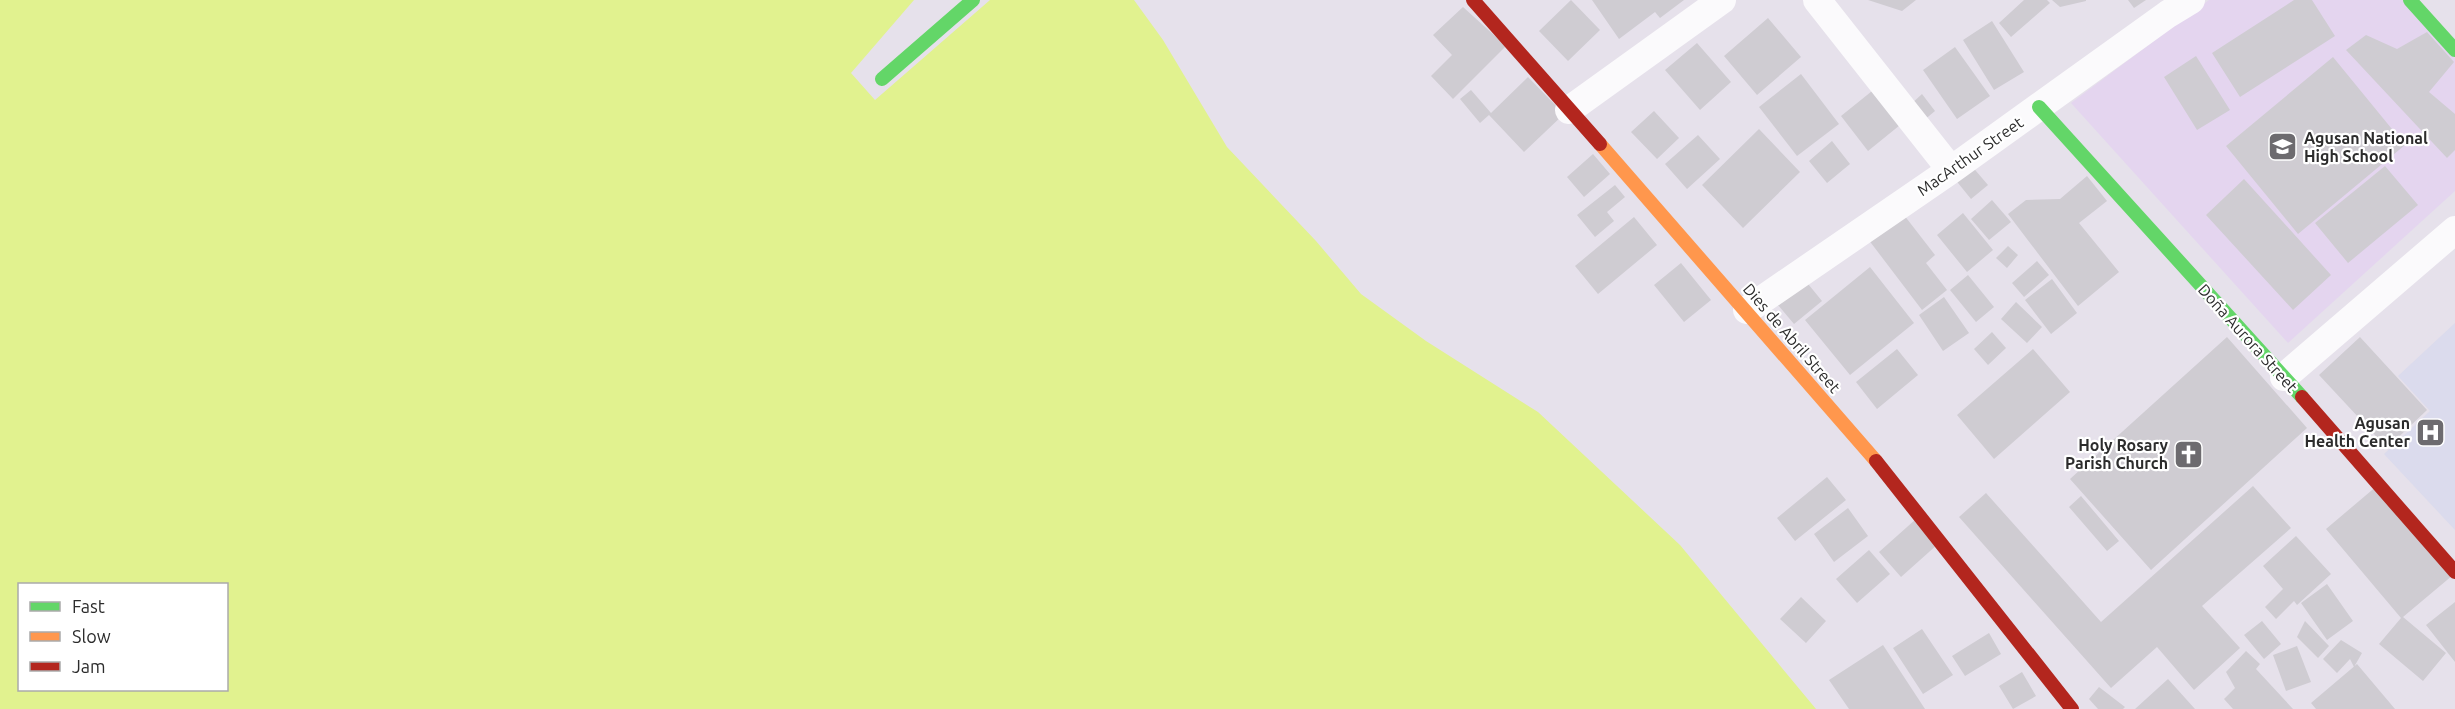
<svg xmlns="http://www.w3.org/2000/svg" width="2455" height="709" viewBox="0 0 2455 709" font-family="Ubuntu,sans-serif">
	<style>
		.education { fill: #e4d5ef }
		.medical { fill: #dbdbed }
		.water { fill: #e1f28f; fill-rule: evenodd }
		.building { fill: #cfccd2 }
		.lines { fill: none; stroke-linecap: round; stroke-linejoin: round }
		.street { stroke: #fbfafc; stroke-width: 28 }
		.fast { stroke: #63d668; stroke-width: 14 }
		.slow { stroke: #ff974d; stroke-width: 14 }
		.jam { stroke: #b3261e; stroke-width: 14 }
		.labels { text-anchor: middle; stroke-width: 4.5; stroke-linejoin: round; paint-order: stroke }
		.poi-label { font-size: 16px; font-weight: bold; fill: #2c2c2c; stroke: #fff; text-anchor: end }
		.street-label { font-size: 16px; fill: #2c2c2c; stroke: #fff }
	</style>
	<rect width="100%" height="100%" fill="#e6e1eb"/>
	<!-- education -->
	<path class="education" d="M2209,0H2405L2455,58V191L2288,343L2071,103Z"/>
	<!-- medical -->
	<path class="medical" d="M2455,323V530L2384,454L2430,411L2398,376Z"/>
	<!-- water -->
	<path class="water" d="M0,0H914L851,73L875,100L990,0H1134L1163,40L1227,147L1316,241L1361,294L1426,341L1538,412L1680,545L1816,709H0ZM20,584H226V690H20Z"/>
	<!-- building -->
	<path class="building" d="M1571,0L1600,30L1568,61L1539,31Z
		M1592,0H1684L1660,18L1655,12L1619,39Z
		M1868,0H1916L1902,11Z
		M2024,0H2047L2050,3L2011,37L1999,23Z
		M2052,0H2086V1L2060,7Z
		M2128,0H2146L2134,8Z
		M2294,0H2312L2335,36L2240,97L2212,53Z
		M1463,7L1506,46L1453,99L1431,76L1452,55L1433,35Z
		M1768,18L1801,57L1757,95L1724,56Z
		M1992,21L2024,72L1994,90L1963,40Z
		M2427,32L2454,62L2429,92L2455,114V150L2447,158L2346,50L2366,35L2397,49Z
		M1697,43L1731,82L1700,110L1665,70Z
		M1955,47L1990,96L1957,119L1923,70Z
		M2196,56L2230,110L2197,130L2164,77Z
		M2333,57L2405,145L2298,234L2226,146Z
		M1801,74L1839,124L1797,156L1759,107Z
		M1528,77L1564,114L1524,152L1489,115L1480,123L1460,99L1471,90L1491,113Z
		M1877,87L1905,121L1868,151L1841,116Z
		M1922,94L1935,111L1923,121L1910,105Z
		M1654,111L1679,138L1657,159L1631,132Z
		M1759,129L1800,172L1743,228L1702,185Z
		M1698,135L1720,159L1687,189L1665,164Z
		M1832,141L1850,164L1827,183L1809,161Z
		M1593,154L1610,174L1584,197L1567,177Z
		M1970,164L1988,185L1971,199L1954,178Z
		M2385,166L2418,205L2348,263L2315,223Z
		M2087,176L2107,201L2079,223L2119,272L2078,306L2008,214L2026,200L2060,199Z
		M2244,179L2331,275L2293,310L2206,215Z
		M1615,185L1625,197L1607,212L1614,221L1595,237L1577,215Z
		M1992,200L2011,222L1989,240L1971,219Z
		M1963,213L1993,250L1967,272L1937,235Z
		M1904,215L1935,255L1926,263L1947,290L1922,310L1868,239Z
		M1634,217L1657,245L1598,294L1575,266Z
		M2008,246L2018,255L2007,268L1996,258Z
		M2037,261L2049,275L2024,297L2012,283Z
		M1681,263L1711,300L1684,322L1654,285Z
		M1870,267L1914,323L1850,375L1805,320Z
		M1800,274L1822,301L1794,324L1772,298Z
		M1968,275L1994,307L1976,322L1950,290Z
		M2052,279L2077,313L2051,334L2025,300Z
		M1944,297L1969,333L1943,351L1919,315Z
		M2016,302L2042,327L2027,343L2001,319Z
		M1992,332L2006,348L1988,365L1974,349Z
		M2227,337L2307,428L2151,570L2070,479Z
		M2360,337L2427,410L2387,448L2319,375Z
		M1897,349L1918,375L1877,409L1856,382Z
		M2033,349L2070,392L1994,459L1957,415Z
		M1827,477L1846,500L1795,541L1777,518Z
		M2378,485L2453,575L2403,617L2446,653L2423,681L2379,644L2401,618L2326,529Z
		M2253,486L2291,528L2202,606L2240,648L2194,690L2157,647L2111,688L1959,517L1986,493L2101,622Z
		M2081,496L2119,541L2107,551L2069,507Z
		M1848,508L1868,536L1834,562L1814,534Z
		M1916,519L1938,544L1901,577L1879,552Z
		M2296,536L2331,574L2297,605L2294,601L2276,619L2265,607L2283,589L2263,566Z
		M1869,550L1890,574L1857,603L1836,579Z
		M2327,584L2353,621L2327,640L2301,603Z
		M1801,597L1826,621L1806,643L1780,619Z
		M2455,602V662L2426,625Z
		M2262,621L2281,644L2264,659L2244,635Z
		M2305,621L2329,646L2318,658L2297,637Z
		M1922,629L1953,675L1923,694L1893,648Z
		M1989,633L2001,654L1965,676L1952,656Z
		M2341,640L2362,653L2354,667L2350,659L2337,673L2323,659Z
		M1883,645L1925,709H1849L1829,680Z
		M2297,646L2311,682L2286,691L2273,655Z
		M2246,651L2260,664L2256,669L2293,709H2233L2224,699L2235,688L2226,672Z
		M2357,664L2395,709H2316L2311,703Z
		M2022,672L2036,696L2013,709L1999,686Z
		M2168,679L2195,709H2135Z
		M2099,687L2125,707L2123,709H2098L2089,699Z"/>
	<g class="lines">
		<!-- street -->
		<path class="street" d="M1817,0L1951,170
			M1569,110L1722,0
			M1747,310L1951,170L2168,14L2191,0
			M2284,377L2455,230"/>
		<!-- fast -->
		<path class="fast" d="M2410,0L2455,50
			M882,79L973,0
			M2039,107L2302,397"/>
		<!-- slow -->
		<path class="slow" d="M1600,144L1876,461"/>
		<!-- jam -->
		<path class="jam" d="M1473,0L1600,144
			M2302,397L2455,572
			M1876,461L2072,709"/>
	</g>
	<!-- icons -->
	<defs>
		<symbol id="school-square" viewBox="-11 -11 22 22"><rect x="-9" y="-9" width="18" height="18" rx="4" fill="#6d6b6f" stroke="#fff"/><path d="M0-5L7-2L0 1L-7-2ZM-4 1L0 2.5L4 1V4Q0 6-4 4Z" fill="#fff"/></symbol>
		<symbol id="hospital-square" viewBox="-11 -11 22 22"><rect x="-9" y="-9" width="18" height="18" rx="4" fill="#6d6b6f" stroke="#fff"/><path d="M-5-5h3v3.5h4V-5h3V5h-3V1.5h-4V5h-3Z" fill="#fff"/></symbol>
		<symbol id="church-square" viewBox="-11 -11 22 22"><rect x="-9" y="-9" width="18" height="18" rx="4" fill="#6d6b6f" stroke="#fff"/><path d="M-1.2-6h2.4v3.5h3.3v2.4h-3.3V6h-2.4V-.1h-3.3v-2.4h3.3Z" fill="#fff"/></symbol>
	</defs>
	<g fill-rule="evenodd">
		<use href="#school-square" x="2266" y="130" width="33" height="33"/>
		<use href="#hospital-square" x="2414" y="416" width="33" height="33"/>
		<use href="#church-square" x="2172" y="438" width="33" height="33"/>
	</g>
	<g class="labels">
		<!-- poi labels -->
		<g class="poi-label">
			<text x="2304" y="144" text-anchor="start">Agusan National<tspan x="2304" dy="18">High School</tspan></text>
			<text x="2410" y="429">Agusan<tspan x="2410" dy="18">Health Center</tspan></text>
			<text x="2168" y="451">Holy Rosary<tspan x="2168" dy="18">Parish Church</tspan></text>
		</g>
		<!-- street labels -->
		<g class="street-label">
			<text transform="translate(1970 156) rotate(-35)" y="6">MacArthur Street</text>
			<text transform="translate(1792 338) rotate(49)" y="6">Dies de Abril Street</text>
			<text transform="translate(2248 338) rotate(48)" y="6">Doña Aurora Street</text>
		</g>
	</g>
	<!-- legend -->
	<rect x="18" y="583" width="210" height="108" fill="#ffffff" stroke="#ababab" stroke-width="1.5"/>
	<rect x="30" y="602" width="30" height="9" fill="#63d668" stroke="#ababab" stroke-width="1.5"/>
	<text x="72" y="613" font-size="18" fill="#2c2c2c">Fast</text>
	<rect x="30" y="632" width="30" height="9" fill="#ff974d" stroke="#ababab" stroke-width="1.5"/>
	<text x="72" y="643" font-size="18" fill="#2c2c2c">Slow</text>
	<rect x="30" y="662" width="30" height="9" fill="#b3261e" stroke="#ababab" stroke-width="1.5"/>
	<text x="72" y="673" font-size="18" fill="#2c2c2c">Jam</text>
</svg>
